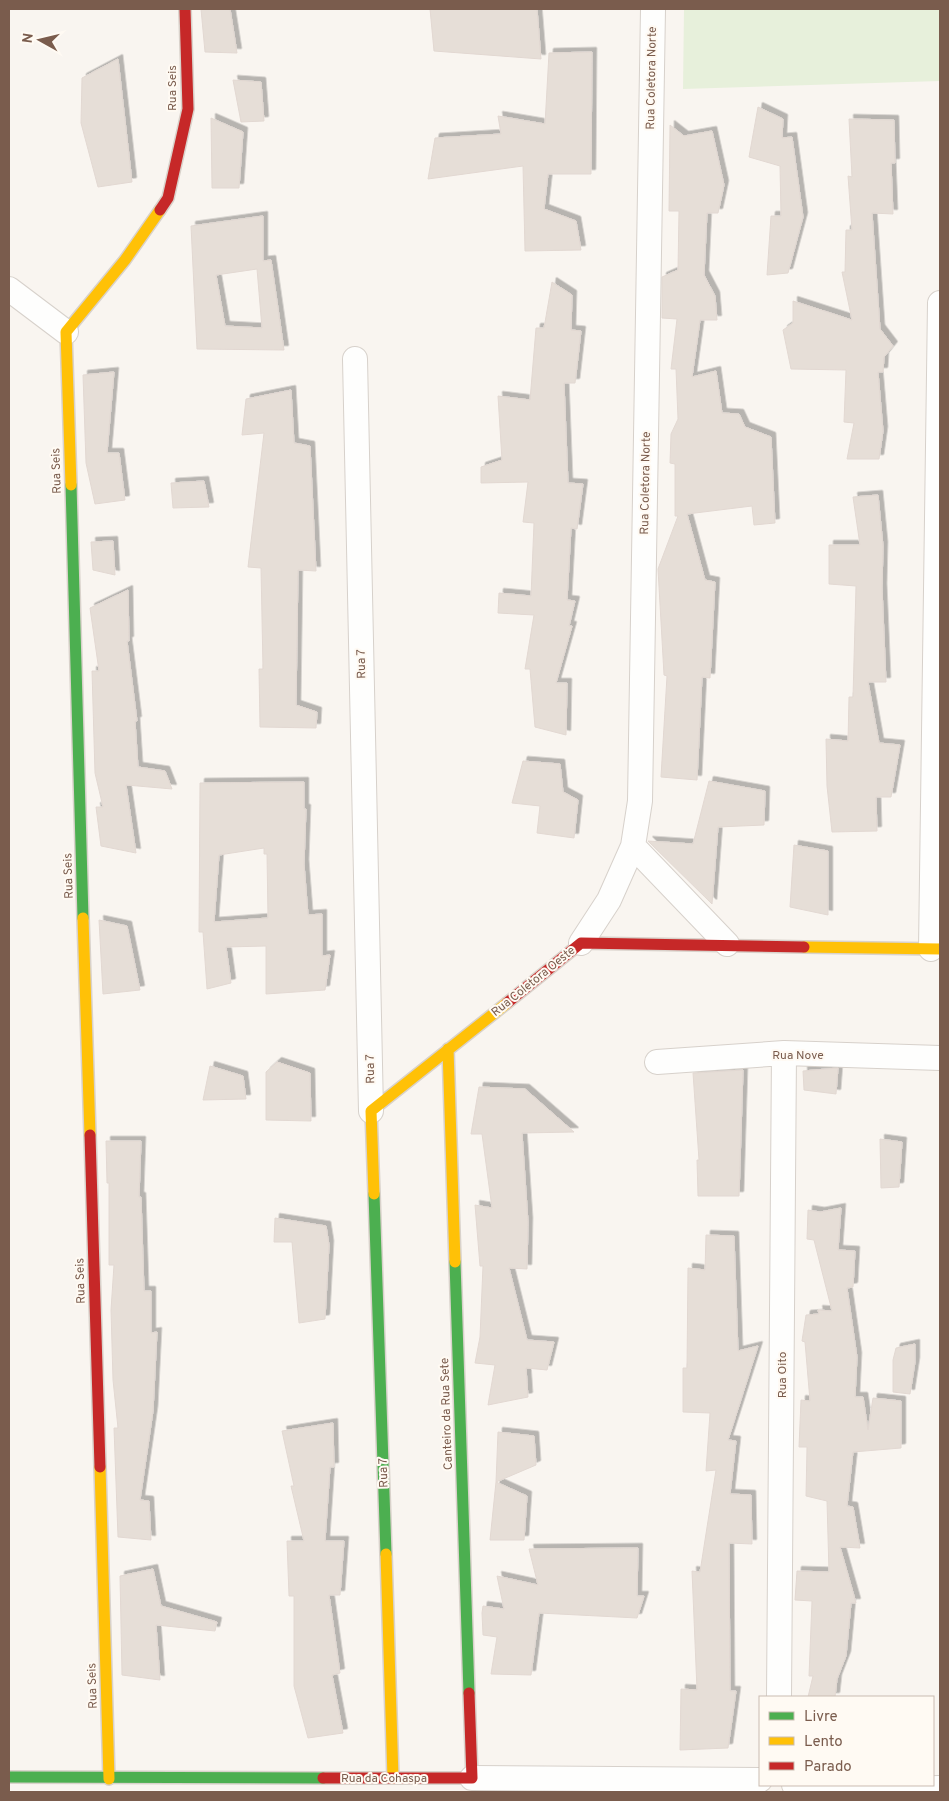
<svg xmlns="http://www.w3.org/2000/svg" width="949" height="1801" viewBox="0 0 949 1801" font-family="Overpass,sans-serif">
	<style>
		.green { fill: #e7f0db }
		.building { fill: #e6ded7; stroke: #e2d8d2; fill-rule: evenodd; filter: url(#shadow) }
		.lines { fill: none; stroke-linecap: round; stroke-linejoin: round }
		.street-casing { stroke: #d7d1cb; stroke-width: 26 }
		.fast-casing { stroke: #d9d2cb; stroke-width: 14 }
		.slow-casing { stroke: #d9d2cb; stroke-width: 14 }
		.jam-casing { stroke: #d9d2cb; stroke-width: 14 }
		.street { stroke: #fefefd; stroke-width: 24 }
		.fast { stroke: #4caf50; stroke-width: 11 }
		.slow { stroke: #ffc107; stroke-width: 11 }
		.jam { stroke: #c62828; stroke-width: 11 }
		.labels { text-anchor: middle; stroke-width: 4; stroke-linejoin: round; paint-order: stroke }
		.street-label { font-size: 12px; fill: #7a5c4d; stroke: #fffaf3 }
	</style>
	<defs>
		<filter id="shadow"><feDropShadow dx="4.5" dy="-4.5" stdDeviation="0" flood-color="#0004"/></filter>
	</defs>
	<rect width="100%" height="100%" fill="#f9f5f0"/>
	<!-- green -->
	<path class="green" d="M684,9H940V81L683,89Z"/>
	<!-- building -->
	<path class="building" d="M201,9H230L237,53L205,52Z
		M430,9H537L541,59L434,51Z
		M592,52L591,174H548L544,209L576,221L581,250L525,251L523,166L428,179L435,138L501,134L498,116L545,124L549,53Z
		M118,59L132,182L98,187L81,123L82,78Z
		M233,80L261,82L264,121L241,122Z
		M758,107L783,119L782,138L792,137L803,217L788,273L767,275L771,216H781L780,166L749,157Z
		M211,118L243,132L239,188H212Z
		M849,119L894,120L895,163H891L893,214L872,213L880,329L893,346L884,357L883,372H878L883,431L879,459H847L854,423L844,422L846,370L791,369L783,330L793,323V301L852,320L842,272H845L846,230H852L848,176L852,177Z
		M670,125L684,136L712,131L724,185L718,213H707L704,275L715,296L717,320H700L692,377L716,371L722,413L739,414L745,427L771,437L775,523L754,525L752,506L687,514L705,580L715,582L710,678L702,677L697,780L661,777L667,676L664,675L658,569L678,516H675V464L670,463L671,434L678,419L676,369H671L677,319L662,318V277L678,270L679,211H669Z
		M263,216V261L271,260L284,350L197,349L191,226ZM257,269L262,328L225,326L216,275Z
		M552,282L572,295L571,330L581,331L575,383H564L568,483L583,484L577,529L571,528L567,600L575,601L569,626H572L556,683H567L566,735L535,727L530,669H525L534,615L498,613L499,593L531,596L534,523L523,522L528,482L481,483V467L502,460L498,396L530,400L536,328H544Z
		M114,372L107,453H119L125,500L95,504L86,463L83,375Z
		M291,390L294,443L310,446L316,571L298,570L296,705L317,712L316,728L260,727L259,669H263L261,568L248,567L264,433L242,435L246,399Z
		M204,481L209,507L173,508L171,483Z
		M878,495L883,546L882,588L886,682H868L879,743L900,745L891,797H876L877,831L832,832L827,786L826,739L848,741L849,697H853L856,586L829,584V545H860L853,497Z
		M113,541L115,575L93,570L91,542Z
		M128,590L129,641H127L137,721H135L138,767L165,771L172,789L126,785L136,853L101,846L96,807H103L95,773L92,671H99L90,608Z
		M523,761L560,764L563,792L578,800L574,838L537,833L540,806L512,803Z
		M709,781L765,791L764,825L718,827L712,904L648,841L693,844Z
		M304,782V809H306L304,864L308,915L322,914V956L330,955L325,990L266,994V946L226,947L231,983L207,989L203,932H199L200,783ZM264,848V854H267L268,918L214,922L219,855Z
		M794,845L828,851V915L790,907Z
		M99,920L127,926L140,990L103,994Z
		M277,1062L310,1073L311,1121L266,1120V1072Z
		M210,1066L243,1076L246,1099L203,1100Z
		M838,1068L836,1094L804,1090L803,1071Z
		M743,1070L739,1196H698L697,1160H699L693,1073Z
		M479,1087L525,1089L574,1132L522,1133L528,1222L527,1269L509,1268L527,1340L554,1342L547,1370L526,1368L528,1397L488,1405L495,1365L475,1363L480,1337L483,1266H480L475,1205L492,1208L482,1134H471Z
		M880,1139L902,1142L899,1187L881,1188Z
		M106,1141H141L139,1197H141L144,1291H151V1333L157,1332L153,1411L140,1500L149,1501L151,1540L118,1537L114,1428H118L113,1380L111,1310L114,1265H109V1183H107Z
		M841,1208L838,1250L855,1251L853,1287L847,1288L857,1357L855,1397H863L868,1430L873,1398L901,1401V1448L853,1452L847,1506L853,1507L860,1548L840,1547L856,1603H851L846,1656L837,1679L835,1697H808L813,1676H809L812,1601L795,1600L797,1571L829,1572L827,1501L806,1496L807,1447H799L801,1400L810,1401L805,1342L802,1341L806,1315L819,1314L818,1310L832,1311L814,1240L807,1239L808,1210L820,1212Z
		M275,1218L326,1226L329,1245L325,1319L299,1323L292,1242H274Z
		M706,1235L734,1236L738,1351L758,1346L728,1440L736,1441L730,1494L751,1495L752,1544L729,1543L730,1691H736L728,1748L680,1750L681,1689L697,1690L692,1571L700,1572L716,1470L706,1471L710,1413L683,1412V1368H687L688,1268L705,1270Z
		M915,1344V1362L910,1394L893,1392V1360L896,1348Z
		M333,1423L334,1467H330L325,1541H344L340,1595H329L340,1673L332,1675L343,1733L308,1738L294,1686V1596H289L287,1541H304L291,1486H294L282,1431Z
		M498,1432L534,1436L536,1465L496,1482Z
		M496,1482L527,1496L524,1540H490Z
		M638,1548L637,1596H644L637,1618L539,1613L531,1675L491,1674L497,1637L483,1635L482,1613L483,1606L504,1609L497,1576L538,1585L529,1549Z
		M153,1569L161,1606L217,1622L215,1631L156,1625L160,1680L122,1675L120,1576Z"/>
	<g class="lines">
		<defs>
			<path id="street" d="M9,289L66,332
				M355,359L371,1111
				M633,846L727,944
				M581,943L609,900L633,846L640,801L653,9
				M931,949L940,303
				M657,1062L784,1053L940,1058
				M779,1697L784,1053
				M472,1778L760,1780
				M794,1785L813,1790L940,1788"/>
			<path id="fast" d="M71,485L83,918
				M374,1194L386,1554
				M455,1262L469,1693
				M9,1777L323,1778"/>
			<path id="slow" d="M71,485L66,332L125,260L160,210
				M83,918L90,1135
				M804,947L940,949
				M448,1049L455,1262
				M374,1194L371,1111L507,1003
				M100,1467L109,1779
				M386,1554L393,1778"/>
			<path id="jam" d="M160,210L168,198L188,109L185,9
				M507,1003L581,943L804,947
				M90,1135L100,1467
				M323,1778H472L469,1693"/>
		</defs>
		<!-- street casing -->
		<use href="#street" class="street-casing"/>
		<!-- fast casing -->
		<use href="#fast" class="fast-casing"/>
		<!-- slow casing -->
		<use href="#slow" class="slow-casing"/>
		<!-- jam casing -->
		<use href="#jam" class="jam-casing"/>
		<!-- street -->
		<use href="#street" class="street"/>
		<!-- fast -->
		<use href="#fast" class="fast"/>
		<!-- slow -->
		<use href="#slow" class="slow"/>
		<!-- jam -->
		<use href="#jam" class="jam"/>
	</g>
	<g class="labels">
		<!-- street labels -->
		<g class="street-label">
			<text transform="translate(651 78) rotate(-89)" y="4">Rua Coletora Norte</text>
			<text transform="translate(172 88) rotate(-90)" y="4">Rua Seis</text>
			<text transform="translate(56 471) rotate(-92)" y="4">Rua Seis</text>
			<text transform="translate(645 483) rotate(-89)" y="4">Rua Coletora Norte</text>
			<text transform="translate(361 664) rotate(-91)" y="4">Rua 7</text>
			<text transform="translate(68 876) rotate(-92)" y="4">Rua Seis</text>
			<text transform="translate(533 981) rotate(-39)" y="4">Rua Coletora Oeste</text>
			<text x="798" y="1059">Rua Nove</text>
			<text transform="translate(370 1069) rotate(-91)" y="4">Rua 7</text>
			<text transform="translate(80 1281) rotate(-92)" y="4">Rua Seis</text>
			<text transform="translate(782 1375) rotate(-90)" y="4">Rua Oito</text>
			<text transform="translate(446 1414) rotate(-92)" y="4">Canteiro da Rua Sete</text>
			<text transform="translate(383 1473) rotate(-92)" y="4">Rua 7</text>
			<text transform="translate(92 1686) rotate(-92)" y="4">Rua Seis</text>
			<text x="384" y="1782">Rua da Cohaspa</text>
		</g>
	</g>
	<!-- border -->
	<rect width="949" height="1801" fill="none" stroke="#7a5c4d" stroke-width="20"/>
	<!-- legend -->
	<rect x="759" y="1696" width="175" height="90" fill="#fffaf3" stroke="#cabbb1"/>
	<rect x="769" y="1712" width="25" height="8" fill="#4caf50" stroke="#cabbb1"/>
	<text x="804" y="1721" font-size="15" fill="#7a5c4d">Livre</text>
	<rect x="769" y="1737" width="25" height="8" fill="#ffc107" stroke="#cabbb1"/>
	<text x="804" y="1746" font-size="15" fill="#7a5c4d">Lento</text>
	<rect x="769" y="1762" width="25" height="8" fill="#c62828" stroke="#cabbb1"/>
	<text x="804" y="1771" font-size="15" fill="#7a5c4d">Parado</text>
	<!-- north arrow -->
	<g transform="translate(40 40) rotate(278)" stroke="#fffaf3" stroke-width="4" paint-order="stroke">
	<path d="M0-4L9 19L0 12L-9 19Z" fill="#7a5c4d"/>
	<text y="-8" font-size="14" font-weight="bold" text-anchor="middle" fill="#7a5c4d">N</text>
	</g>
</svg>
